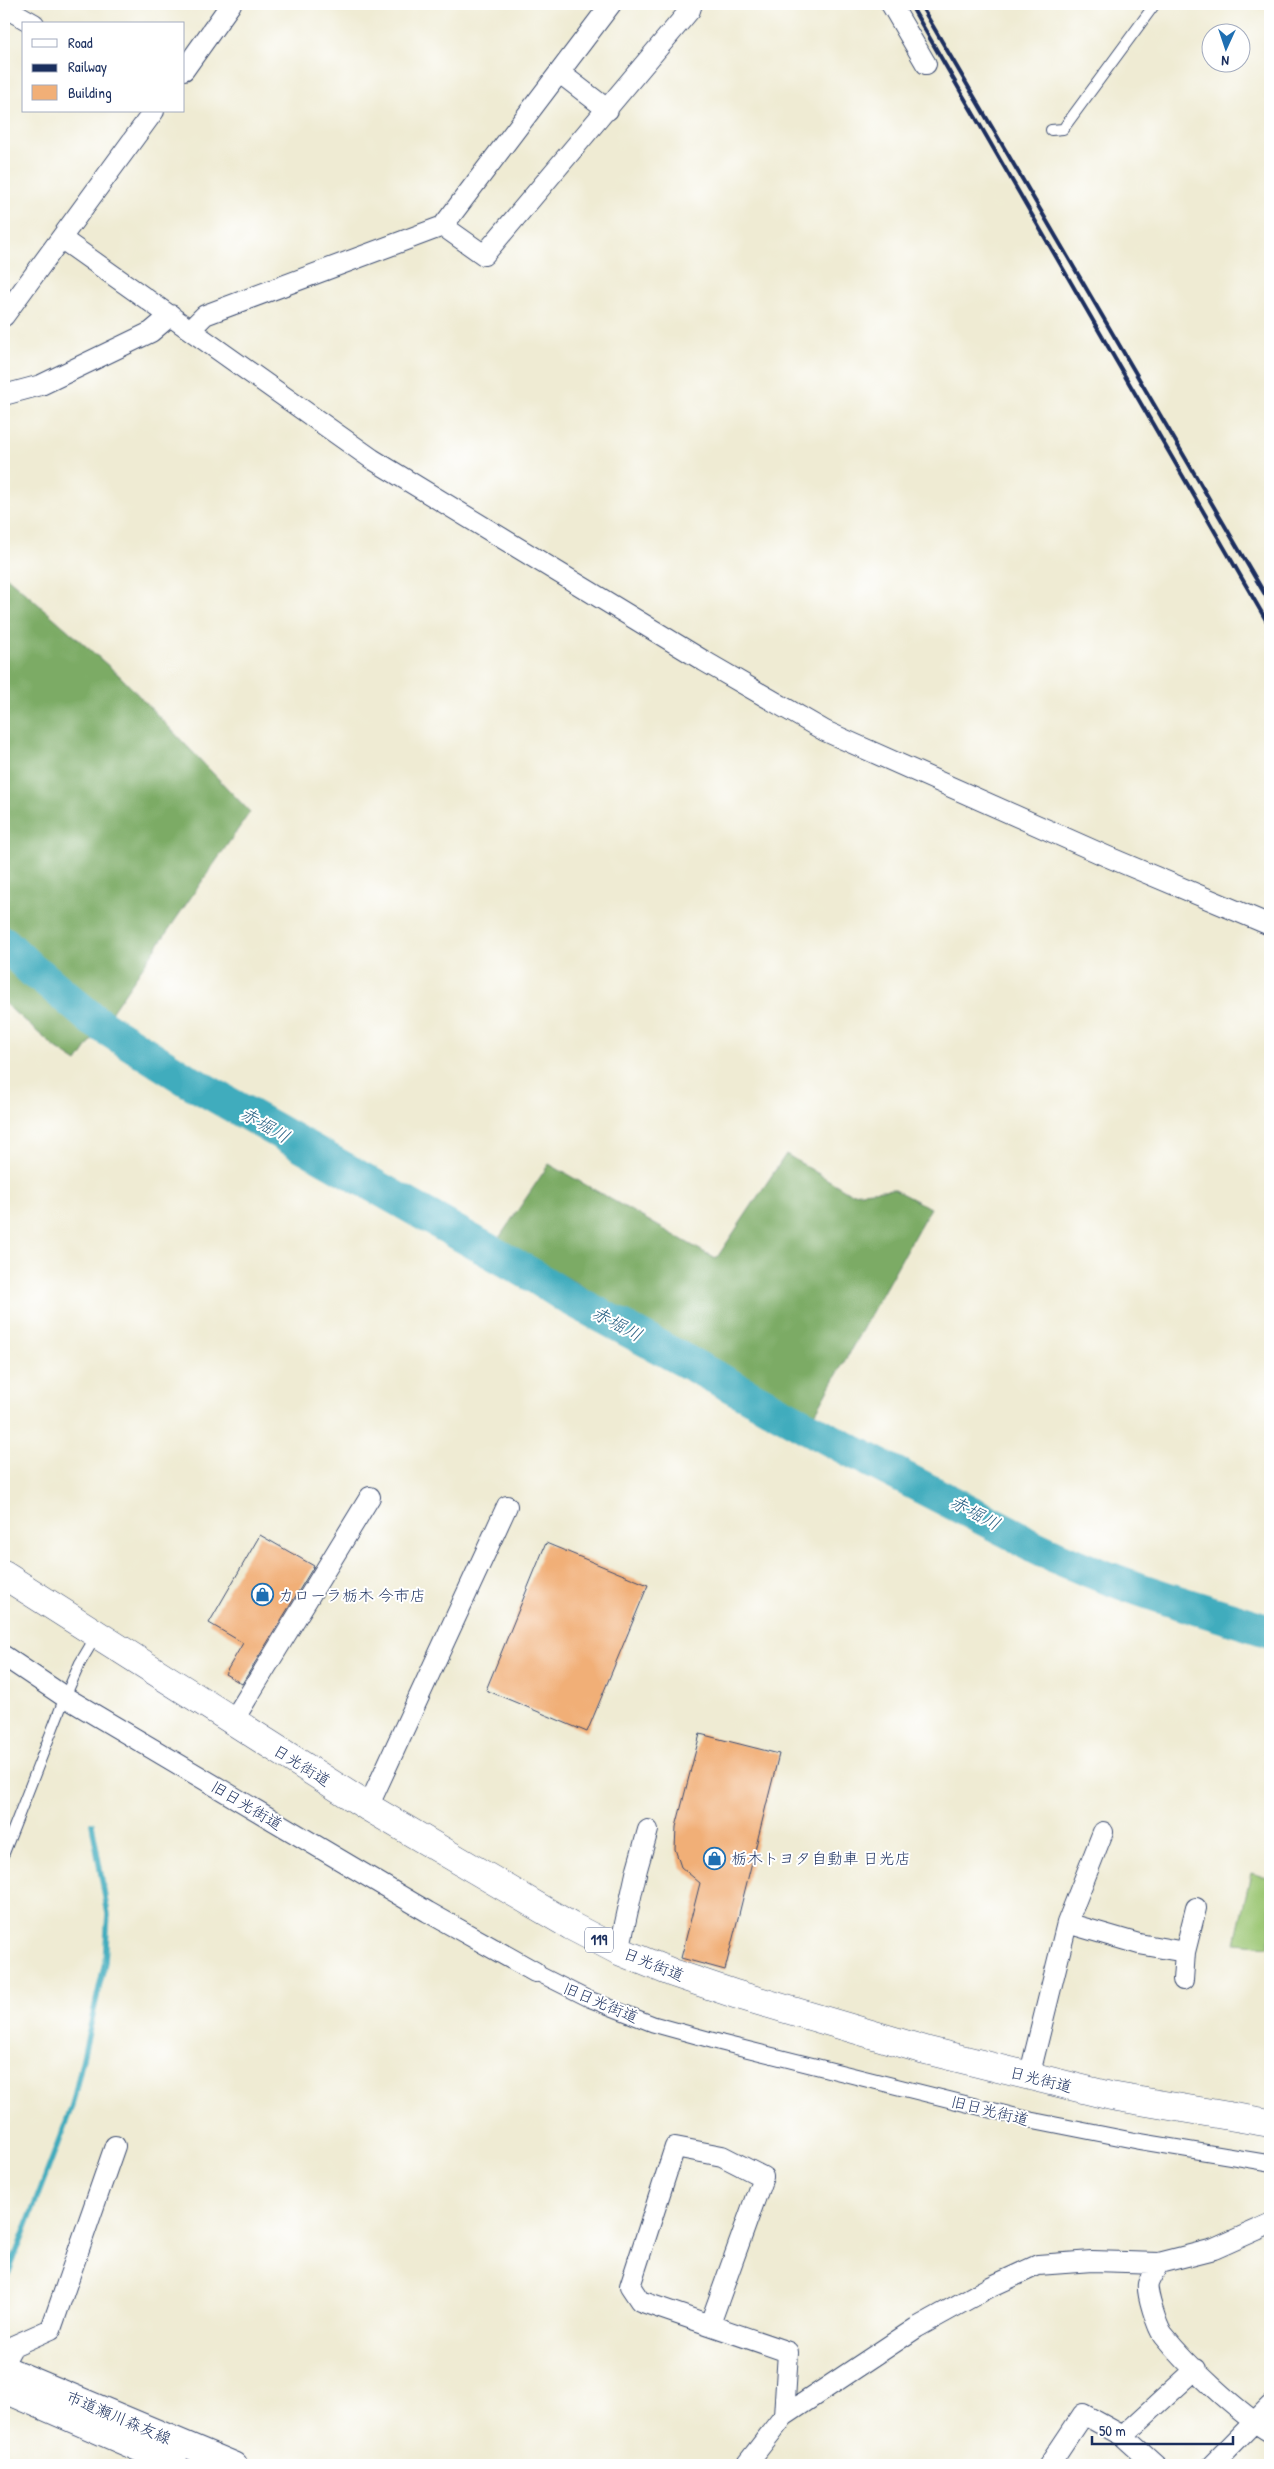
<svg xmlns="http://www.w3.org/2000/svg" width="1274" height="2469" viewBox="0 0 1274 2469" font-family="'Patrick Hand','Klee One',sans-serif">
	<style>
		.green { fill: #9bc673; stroke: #5b7a68 }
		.forest { fill: #7cab65; stroke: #4c6d62 }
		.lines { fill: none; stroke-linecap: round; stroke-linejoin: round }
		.stream { stroke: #3facbd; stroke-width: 5.5 }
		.river { stroke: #3facbd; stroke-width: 34 }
		.building { fill: #f1af77 }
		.service-casing { stroke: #3b4b70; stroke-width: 12 }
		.pedestrian-casing { stroke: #3b4b70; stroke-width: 17 }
		.minor-casing { stroke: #3b4b70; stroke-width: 22 }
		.tertiary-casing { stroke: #3b4b70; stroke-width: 27 }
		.trunk-casing { stroke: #3b4b70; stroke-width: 29 }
		.service { stroke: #fff; stroke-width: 10 }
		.pedestrian { stroke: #fff; stroke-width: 15 }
		.minor { stroke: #fff; stroke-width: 20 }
		.tertiary { stroke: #fff; stroke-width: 25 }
		.trunk { stroke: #fff; stroke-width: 28 }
		.rail { stroke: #1b2f5e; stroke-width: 4 }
		.labels { text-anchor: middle; stroke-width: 4; stroke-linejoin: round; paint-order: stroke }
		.shield { fill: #fff; stroke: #5f6d8e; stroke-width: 1 }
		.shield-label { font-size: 15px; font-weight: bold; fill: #1b2f5e }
		.poi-label { font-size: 16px; fill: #1b2f5e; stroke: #fff; text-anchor: start }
		.street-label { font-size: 16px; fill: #1b2f5e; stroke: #fff }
		.water-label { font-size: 18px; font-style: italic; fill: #296184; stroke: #fff }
	</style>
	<rect width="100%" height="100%" fill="#fff"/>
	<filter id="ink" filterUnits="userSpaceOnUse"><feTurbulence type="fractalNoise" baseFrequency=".02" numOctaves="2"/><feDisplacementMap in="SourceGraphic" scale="10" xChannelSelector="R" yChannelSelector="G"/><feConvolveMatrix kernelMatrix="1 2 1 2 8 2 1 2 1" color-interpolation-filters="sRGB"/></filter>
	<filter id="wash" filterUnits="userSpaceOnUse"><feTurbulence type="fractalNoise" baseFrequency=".0096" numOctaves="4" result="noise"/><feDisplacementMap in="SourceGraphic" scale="20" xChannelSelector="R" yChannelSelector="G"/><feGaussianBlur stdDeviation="1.12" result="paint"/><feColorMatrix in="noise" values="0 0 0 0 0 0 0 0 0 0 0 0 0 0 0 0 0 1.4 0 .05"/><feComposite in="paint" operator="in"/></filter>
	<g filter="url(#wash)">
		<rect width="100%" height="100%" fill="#efebd3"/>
		<!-- green -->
		<path class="green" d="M1251,1873L1270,1879V1946L1235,1943Z"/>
		<!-- forest -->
		<path class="forest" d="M4,574L120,676L250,812L77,1062L57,1049L4,1003Z
			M786,1154L850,1193L893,1189L930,1208L815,1414L704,1357L499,1238L549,1164L716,1259Z"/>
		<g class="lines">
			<!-- stream -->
			<path class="stream" d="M4,2285L72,2106L105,1962L108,1914L92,1824"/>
			<!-- river -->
			<path class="river" d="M4,943L36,974H39L93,1020L189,1081L532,1275L565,1296L842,1446L1015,1535C1030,1547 1049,1553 1066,1561C1132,1590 1202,1609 1270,1631"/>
		</g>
		<g id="blocks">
			<!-- building -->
			<path class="building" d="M260,1535L314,1566L242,1684L225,1674L243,1643L209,1623Z
				M546,1543L648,1585L587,1732L486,1690Z
				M700,1734L779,1754L725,1970L681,1958L700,1883L681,1867L675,1849L676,1827Z"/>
		</g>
	</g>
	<g filter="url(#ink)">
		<use href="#blocks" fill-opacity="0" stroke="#3b4b70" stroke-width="1"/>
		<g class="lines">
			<defs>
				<path id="service" d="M1051,130L1063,129L1155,4
					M4,1853L65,1697L80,1663L96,1636"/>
				<path id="pedestrian" d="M535,1972L589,1999L653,2024L722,2043L1031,2120L1137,2141L1270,2163"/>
				<path id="minor" d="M891,4L926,64
					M4,7L34,24
					M184,70L231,4
					M560,73L608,110
					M443,226L484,255L690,10L692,4
					M62,239L372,459L704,661L825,731L1106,856L1270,925
					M4,316L154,111
					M191,329L205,315L443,226L611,4
					M4,395L41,385L151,332L171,315
					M4,1656L65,1697L428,1912L535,1972
					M233,1721L370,1497
					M368,1807L507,1506
					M1067,1923L1139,1944L1185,1952
					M619,1951L637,1869L648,1830
					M1183,1980L1185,1952L1196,1908
					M1029,2077L1067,1923L1103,1832
					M1159,2263C1156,2269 1150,2277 1148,2284C1146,2292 1157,2327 1163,2335C1187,2365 1238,2413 1270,2432
					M710,2324L763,2177L722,2156L675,2147L630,2286L640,2301L788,2352L784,2416
					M4,2362L13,2346L51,2329L115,2146
					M1123,2436L1196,2369
					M746,2465L784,2416L916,2328L990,2287L1038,2265L1092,2261L1159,2263L1214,2249L1270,2224
					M1049,2465L1083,2414L1123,2436L1155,2465
					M1212,2465L1270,2406"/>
				<path id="tertiary" d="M4,2368L235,2465
					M4,2390L176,2465"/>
				<path id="trunk" d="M4,1575L368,1807L571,1926L619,1951L673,1973L735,1994L925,2050L1111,2096L1270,2123"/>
			</defs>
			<!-- service casing -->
			<use href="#service" class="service-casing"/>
			<!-- pedestrian casing -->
			<use href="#pedestrian" class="pedestrian-casing"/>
			<!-- minor casing -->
			<use href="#minor" class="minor-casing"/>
			<!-- tertiary casing -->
			<use href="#tertiary" class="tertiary-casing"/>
			<!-- trunk casing -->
			<use href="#trunk" class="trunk-casing"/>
			<!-- service -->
			<use href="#service" class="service"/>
			<!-- pedestrian -->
			<use href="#pedestrian" class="pedestrian"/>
			<!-- minor -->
			<use href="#minor" class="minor"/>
			<!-- tertiary -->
			<use href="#tertiary" class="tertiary"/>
			<!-- trunk -->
			<use href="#trunk" class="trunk"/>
			<!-- rail -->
			<path class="rail" d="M910,4L1270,627
				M920,4L1270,603"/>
		</g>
	</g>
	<!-- icons -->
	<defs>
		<symbol id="shop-ring" viewBox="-11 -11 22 22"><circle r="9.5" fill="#fff" stroke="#1f6fb2" stroke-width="1.5"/><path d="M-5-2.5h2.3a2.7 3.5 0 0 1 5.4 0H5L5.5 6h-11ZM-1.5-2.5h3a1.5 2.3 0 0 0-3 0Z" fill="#1f6fb2"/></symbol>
	</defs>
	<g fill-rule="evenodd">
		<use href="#shop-ring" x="250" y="1582" width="25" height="25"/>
		<use href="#shop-ring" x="702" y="1846" width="25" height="25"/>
	</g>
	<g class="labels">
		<!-- shield labels -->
		<rect class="shield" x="585" y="1927.5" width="28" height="25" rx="4"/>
		<g class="shield-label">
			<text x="599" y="1945">119</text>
		</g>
		<!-- poi labels -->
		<g class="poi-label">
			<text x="278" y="1601">カローラ栃木 今市店</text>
			<text x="731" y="1864">栃木トヨタ自動車 日光店</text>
		</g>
		<!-- street labels -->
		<g class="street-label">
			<text transform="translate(302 1765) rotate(32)" y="6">日光街道</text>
			<text transform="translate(247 1805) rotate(31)" y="6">旧日光街道</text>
			<text transform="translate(654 1964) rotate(22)" y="6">日光街道</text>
			<text transform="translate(601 2002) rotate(23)" y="6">旧日光街道</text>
			<text transform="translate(1041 2079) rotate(14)" y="6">日光街道</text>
			<text transform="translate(990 2110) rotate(14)" y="6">旧日光街道</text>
			<text transform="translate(119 2417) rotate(23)" y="6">市道瀬川森友線</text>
		</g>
		<!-- water labels -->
		<g class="water-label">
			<text transform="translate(265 1125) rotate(30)" y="6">赤堀川</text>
			<text transform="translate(617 1324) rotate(28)" y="6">赤堀川</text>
			<text transform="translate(975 1513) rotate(28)" y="6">赤堀川</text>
		</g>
	</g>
	<!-- margin -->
	<rect width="1274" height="2469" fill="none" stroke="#fff" stroke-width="20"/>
	<!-- legend -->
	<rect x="22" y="22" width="162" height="90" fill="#ffffff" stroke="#a4acbf"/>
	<rect x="32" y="39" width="25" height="8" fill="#ffffff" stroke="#a4acbf"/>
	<text x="68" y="48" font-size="15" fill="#1b2f5e">Road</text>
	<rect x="32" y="64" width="25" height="8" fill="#1b2f5e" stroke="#a4acbf"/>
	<text x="68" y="72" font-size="15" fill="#1b2f5e">Railway</text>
	<rect x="32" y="85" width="25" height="15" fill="#f1af77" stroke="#a4acbf"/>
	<text x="68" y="98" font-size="15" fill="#1b2f5e">Building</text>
	<!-- north arrow -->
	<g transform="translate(1226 48) rotate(183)"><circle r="24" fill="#ffffff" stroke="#a4acbf"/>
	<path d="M0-4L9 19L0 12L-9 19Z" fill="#1f6fb2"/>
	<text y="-8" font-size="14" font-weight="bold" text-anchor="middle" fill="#1b2f5e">N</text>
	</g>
	<!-- scale -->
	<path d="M1092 2436v8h141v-8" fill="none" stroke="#1b2f5e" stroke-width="2.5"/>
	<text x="1099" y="2436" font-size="15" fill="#1b2f5e" stroke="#ffffff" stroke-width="4" paint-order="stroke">50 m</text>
</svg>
